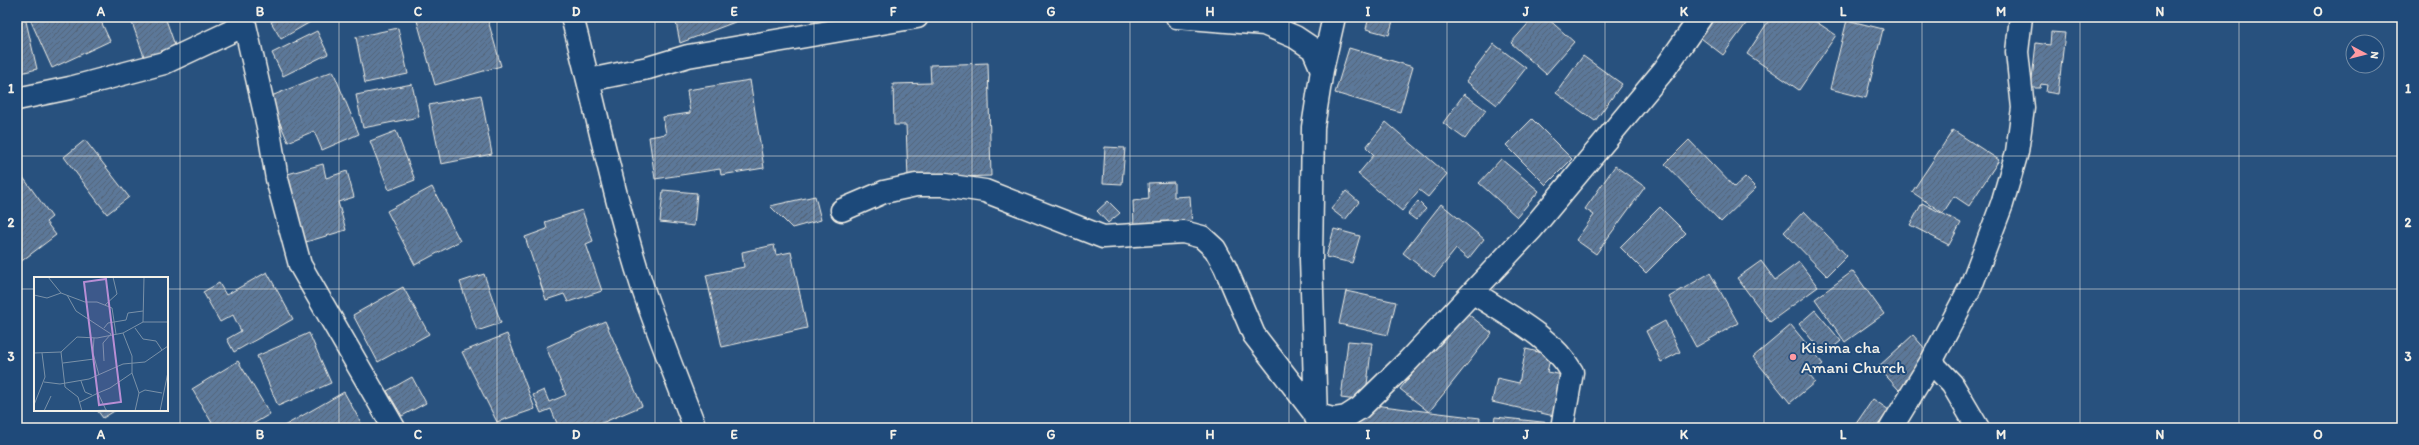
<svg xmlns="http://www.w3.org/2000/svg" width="2419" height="445" viewBox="0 0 2419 445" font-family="Itim,sans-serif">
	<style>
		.building { fill: url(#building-hatch); stroke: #f4f1e8 }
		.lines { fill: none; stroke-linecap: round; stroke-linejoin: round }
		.street-casing { stroke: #f4f1e8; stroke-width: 25 }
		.street { stroke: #1f4a7a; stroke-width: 22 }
		.grid { fill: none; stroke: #f4f1e8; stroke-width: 1; stroke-opacity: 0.55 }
		.poi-dot { fill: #ff9aa2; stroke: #1f4a7a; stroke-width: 1.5 }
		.labels { text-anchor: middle; stroke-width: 4; stroke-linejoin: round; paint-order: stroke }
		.poi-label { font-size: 17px; fill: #f4f1e8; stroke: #1f4a7a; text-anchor: start }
		.inset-road { fill: none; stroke: #7a91a8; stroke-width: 1 }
		.view { fill: #b88ed4; fill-opacity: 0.15; stroke: #b88ed4; stroke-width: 2 }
		.inset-edge { fill: none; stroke: #f4f1e8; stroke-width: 2 }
		.neatline { fill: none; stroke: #f4f1e8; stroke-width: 1.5 }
		.grid-label { font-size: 13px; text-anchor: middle; font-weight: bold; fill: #f4f1e8 }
	</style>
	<defs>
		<pattern id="building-hatch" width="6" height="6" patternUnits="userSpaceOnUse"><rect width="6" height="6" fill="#5b7899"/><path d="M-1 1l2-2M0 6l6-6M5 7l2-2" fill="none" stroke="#536274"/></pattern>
	</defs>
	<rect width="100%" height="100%" fill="#28517e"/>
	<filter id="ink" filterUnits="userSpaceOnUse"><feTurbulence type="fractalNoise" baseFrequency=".025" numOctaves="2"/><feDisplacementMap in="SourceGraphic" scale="8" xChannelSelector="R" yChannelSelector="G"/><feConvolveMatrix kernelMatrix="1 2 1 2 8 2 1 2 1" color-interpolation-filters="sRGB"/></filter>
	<g filter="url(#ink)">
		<!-- building -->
		<path class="building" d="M17,17H25L37,69L17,74Z
			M29,17H99L110,41L52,68Z
			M130,17H165L177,51L146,62Z
			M279,17H309L312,21L281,39L271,22Z
			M416,17H487L501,66L435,85Z
			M675,17H748L680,43Z
			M1280,17H1314V20Z
			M1369,17H1394L1389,35L1366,29Z
			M1534,17H1546L1574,42L1546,74L1511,43Z
			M1705,17H1751L1723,55L1693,32Z
			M1771,17H1809L1836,35L1799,90L1747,54Z
			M1847,20L1883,29L1866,98L1830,89Z
			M398,28L408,74L365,83L356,37Z
			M317,31L328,54L283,76L272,53Z
			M2051,32L2065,33L2058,94L2046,92L2047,85L2041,84L2040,88H2031L2036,43L2050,45Z
			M1494,44L1526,68L1497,105L1466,81Z
			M1349,48L1413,67L1400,112L1335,93Z
			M1583,56L1622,84L1595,121L1556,93Z
			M988,63L991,176L908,178L906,125H894L893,84L931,83L930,65Z
			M333,71L359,134L322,150L314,131L288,142L269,97Z
			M750,80L764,168L721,175L720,169L655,179L649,137L666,134L663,117L690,113L687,90Z
			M412,84L419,117L363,128L356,95Z
			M1464,94L1486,110L1465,139L1443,123Z
			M481,95L492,154L441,164L429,105Z
			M1532,119L1572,159L1546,185L1506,145Z
			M1386,122L1447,174L1428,197L1419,190L1402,211L1358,174L1374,155L1366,147Z
			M1953,130L1999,160L1969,206L1954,196L1943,213L1912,192Z
			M396,131L415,180L389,190L370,141Z
			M85,140L129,197L107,214L64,157Z
			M1689,140L1734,187L1745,177L1756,188L1721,222L1665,164Z
			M1105,147L1125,148L1122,184L1103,183Z
			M1501,159L1539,191L1517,217L1479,183Z
			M323,164L326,178L347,171L354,197L338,202L346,230L296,245L277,177Z
			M1615,166L1645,187L1596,254L1576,240L1594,215L1585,209Z
			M17,169L52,217L46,222L56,235L19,263L17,260Z
			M1174,182V197L1190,196L1192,227L1134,226L1133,201L1149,199L1148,183Z
			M432,187L460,241L415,265L387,211Z
			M663,190L697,193L694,226L660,222Z
			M1346,191L1359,202L1345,220L1331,209Z
			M815,196L821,220L792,228L770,206Z
			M1108,201L1120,213L1108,223L1097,211Z
			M1418,201L1426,209L1416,220L1408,214Z
			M1922,203L1961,223L1949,245L1910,225Z
			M1441,204L1484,239L1468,259L1456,249L1434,277L1403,253Z
			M1660,207L1686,233L1646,273L1620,247Z
			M582,210L593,241L586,244L602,291L568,302L564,294L546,300L525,237L547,229L545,222Z
			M1804,211L1847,256L1827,276L1784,232Z
			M1334,229L1360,236L1352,263L1326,257Z
			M774,245L776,255L791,252L807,328L722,347L706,275L744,267L742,252Z
			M1761,261L1775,280L1799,262L1818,287L1770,322L1737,278Z
			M1853,271L1884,314L1845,342L1815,299Z
			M267,272L293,319L234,352L227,339L241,331L233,315L220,322L203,292L219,283L226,295Z
			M1710,273L1738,323L1696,347L1669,297Z
			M484,274L501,323L477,331L460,282Z
			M403,287L429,334L378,362L353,315Z
			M1346,291L1396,302L1388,335L1339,324Z
			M1463,310L1492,333L1429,412L1400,389Z
			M1815,310L1841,341L1824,355L1799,324Z
			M605,321L642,406L590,428H559L551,409L541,413L533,395L544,390L549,402L566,395L546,347Z
			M1665,321L1680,352L1661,362L1646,331Z
			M1791,325L1823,364L1809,375L1815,382L1790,403L1753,357Z
			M309,333L331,383L278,406L257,356Z
			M507,334L535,409L497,422L462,352Z
			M1913,335L1934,359L1899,390L1878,367Z
			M1348,341L1372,343L1365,401L1341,398Z
			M1526,349L1551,355L1547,372L1563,375L1554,416L1492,402L1497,378L1519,383Z
			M238,361L270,414L246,428H215L192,389Z
			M412,377L426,403L402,416L387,391Z
			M344,392L364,428H285L284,426Z
			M1873,399L1889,410L1876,428H1853Z
			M1358,403L1480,418L1479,428H1355Z
			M97,410H116L103,418Z
			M1495,417L1551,423L1550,428H1493Z"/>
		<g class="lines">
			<defs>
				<path id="street" d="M572,17C596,107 614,200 643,289C659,336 678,382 695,428
					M1177,17L1264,24L1295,37L1313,49L1322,70
					M245,25L269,131L277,179L300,265L394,428
					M589,80L648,68L688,56L917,17
					M17,99L70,88L164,63L245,25L242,17
					M842,210L884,192L916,185H945L985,191L1103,237L1183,232L1202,237L1215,249L1225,267L1254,335L1315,414L1333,419L1346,417L1360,408L1408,361L1531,230L1664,70L1701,17
					M1474,293C1507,315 1552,337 1572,372L1562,428
					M1931,362L1952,384L1978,428
					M1316,418L1311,259L1313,127L1322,70L1334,17
					M1891,428L1931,362L1971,286L2002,204L2017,152L2023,108L2017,52L2021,17"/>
			</defs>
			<!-- street casing -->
			<use href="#street" class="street-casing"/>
			<!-- street -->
			<use href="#street" class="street"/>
		</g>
	</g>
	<!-- grid -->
	<path class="grid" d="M180,17V428M339,17V428M497,17V428M655,17V428M814,17V428M972,17V428M1130,17V428M1289,17V428M1447,17V428M1605,17V428M1764,17V428M1922,17V428M2080,17V428M2239,17V428M17,156H2402M17,289H35M167,289H2402"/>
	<!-- markers -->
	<circle class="poi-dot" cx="1793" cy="357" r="4"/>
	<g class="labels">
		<!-- poi labels -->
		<g class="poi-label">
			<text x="1801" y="353">Kisima cha<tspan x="1801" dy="20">Amani Church</tspan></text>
		</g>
	</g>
	<!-- overview -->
	<g transform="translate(34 277)">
		<rect width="134" height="134" fill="#28517e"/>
		<path class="inset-road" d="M14,0L27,16M0,18L13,21L27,16L51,25H63L78,31L82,57M33,18L42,34L77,57L69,66L70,84M71,28L83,17L79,0M109,45L110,0M70,51L74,46L92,43L94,36L109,34M101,51L109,62L122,64L128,73M89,56L98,79V96L105,116L101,134M60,61L59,76L65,98M27,75L31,110L44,120L48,134M0,76L27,75L43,60L63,61L89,56L109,45H134M29,86L60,82M47,104L51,115L58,118M10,105L26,107L55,102L89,87L111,85L134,69M64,116L76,111L98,96M105,116L111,113L128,116M46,125L64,116L72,133M0,128L11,100L8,76M10,134L17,119M53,134L73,133M126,134L134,95"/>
		<path class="view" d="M72,2L87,125L65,128L50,5Z"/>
		<rect width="134" height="134" class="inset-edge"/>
	</g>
	<!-- margin -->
	<rect width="2419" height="445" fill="none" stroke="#1f4a7a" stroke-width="44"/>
	<!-- north arrow -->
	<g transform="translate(2365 54) rotate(97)"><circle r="19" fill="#1f4a7a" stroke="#748da6"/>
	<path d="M0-3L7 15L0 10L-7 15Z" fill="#ff9aa2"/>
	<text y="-6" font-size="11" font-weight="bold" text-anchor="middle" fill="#f4f1e8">N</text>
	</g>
	<rect x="22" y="22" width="2375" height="401" class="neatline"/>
	<g class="grid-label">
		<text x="101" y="16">A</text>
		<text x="260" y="16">B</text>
		<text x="418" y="16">C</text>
		<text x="576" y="16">D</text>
		<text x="734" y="16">E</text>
		<text x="893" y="16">F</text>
		<text x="1051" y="16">G</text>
		<text x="1210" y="16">H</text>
		<text x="1368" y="16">I</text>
		<text x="1526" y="16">J</text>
		<text x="1684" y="16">K</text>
		<text x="1843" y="16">L</text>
		<text x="2001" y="16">M</text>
		<text x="2160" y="16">N</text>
		<text x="2318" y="16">O</text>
		<text x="11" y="93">1</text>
		<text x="2408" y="93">1</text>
		<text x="11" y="227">2</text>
		<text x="2408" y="227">2</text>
		<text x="11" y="361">3</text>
		<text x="2408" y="361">3</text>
		<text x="101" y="439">A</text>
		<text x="260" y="439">B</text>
		<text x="418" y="439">C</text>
		<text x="576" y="439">D</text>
		<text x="734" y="439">E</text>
		<text x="893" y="439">F</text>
		<text x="1051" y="439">G</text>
		<text x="1210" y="439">H</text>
		<text x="1368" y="439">I</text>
		<text x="1526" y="439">J</text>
		<text x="1684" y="439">K</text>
		<text x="1843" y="439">L</text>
		<text x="2001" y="439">M</text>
		<text x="2160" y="439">N</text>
		<text x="2318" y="439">O</text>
	</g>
</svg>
